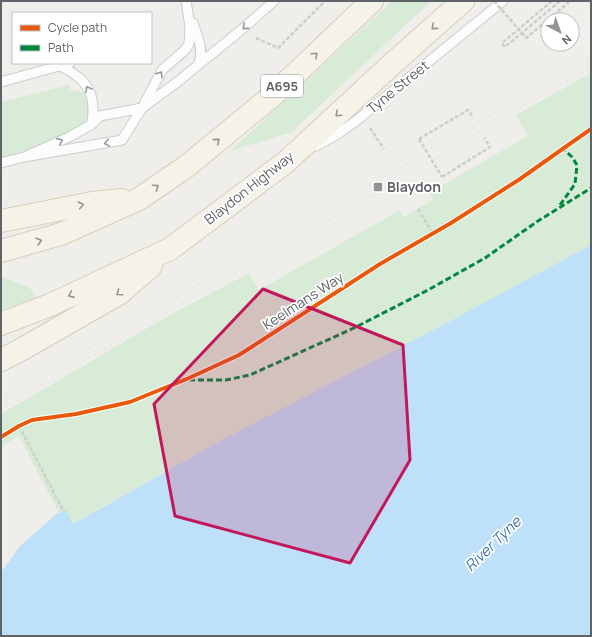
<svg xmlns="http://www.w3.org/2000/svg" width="592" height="637" viewBox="0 0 592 637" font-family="Manrope,sans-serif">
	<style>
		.green { fill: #d8ebd6 }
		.water { fill: #bfe0f9 }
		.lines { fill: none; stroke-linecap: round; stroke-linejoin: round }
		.lane-casing { stroke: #cbcccc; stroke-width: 11 }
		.primary-casing { stroke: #d7ceb8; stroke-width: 24 }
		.path { stroke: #cacfcc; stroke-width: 2.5; stroke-dasharray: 4 2; stroke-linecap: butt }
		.lane { stroke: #fdfcfc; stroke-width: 9 }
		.primary { stroke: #f4f2e9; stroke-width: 22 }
		.rail { stroke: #e4e4e4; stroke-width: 3; stroke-dasharray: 1 5; stroke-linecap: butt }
		.path-bridge { stroke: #cacfcc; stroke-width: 2.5; stroke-dasharray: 4 2; stroke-linecap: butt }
		.quiet { stroke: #00873e; stroke-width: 3; stroke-dasharray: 6 3; stroke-linecap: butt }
		.cycleway-casing { stroke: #fff; stroke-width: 6 }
		.cycleway { stroke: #e8590c; stroke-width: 4 }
		.oneway { stroke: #96999c }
		.oneway2 { stroke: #939595 }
		.marked { fill: #c2185b; fill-opacity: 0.2; stroke: #c2185b; stroke-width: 3; stroke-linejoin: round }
		.poi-dot { fill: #919496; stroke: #fff; stroke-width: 1.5 }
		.labels { text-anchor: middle; stroke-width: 3.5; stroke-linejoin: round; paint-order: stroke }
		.shield { fill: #fff; stroke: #8f9295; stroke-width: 1 }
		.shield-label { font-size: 13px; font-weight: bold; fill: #5f6368 }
		.street-label { font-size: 14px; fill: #5f6368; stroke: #fff }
		.poi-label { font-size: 14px; font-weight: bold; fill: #5f6368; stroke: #fff; text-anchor: start }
		.water-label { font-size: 15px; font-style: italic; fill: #4174aa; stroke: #fff }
	</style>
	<rect width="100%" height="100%" fill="#efeeea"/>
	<!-- green -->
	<path class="green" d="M392,1H431L292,132L230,151Z
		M591,73V245L523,282L441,328L218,442L72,524L59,513L19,436L1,447V414L168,316L249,273L259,290L400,210L404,217L433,200L429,193L528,136L516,115Z
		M69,85L70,90L90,93L94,118L69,137L1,159V102Z
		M1,277H3L30,288L36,298L1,310Z"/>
	<!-- water -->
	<path class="water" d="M591,245V636H1V572L20,546L56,514L66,510L73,524L218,442L441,326Z"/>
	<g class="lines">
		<defs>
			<path id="lane" d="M193,23C197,35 205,53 198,65
				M60,66C79,75 93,86 93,109C93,115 93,119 91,125
				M1,82L70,63
				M316,146L336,135L356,121L503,1
				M24,157L69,137L91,125L100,116L142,108L176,83L240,31L274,1
				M1,163L24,157L122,140L142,108L162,70L185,50L189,44L190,26L186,1"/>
			<path id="primary" d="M1,221L92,203L122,200
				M1,251L61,234L139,199L187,166L272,96L372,1
				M1,324L50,305L170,249L286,162L391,65L463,1
				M1,360L17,352L120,293L151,266"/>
		</defs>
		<!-- lane casing -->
		<use href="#lane" class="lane-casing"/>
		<!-- primary casing -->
		<use href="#primary" class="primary-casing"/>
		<!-- path -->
		<path class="path" d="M552,1L502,43L505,47L560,1
			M256,38L278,48L325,1
			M370,128L384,149
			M419,139L468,110L473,117
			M442,177L490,147L484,138
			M418,209L433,234
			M19,426L64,512"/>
		<!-- lane -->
		<use href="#lane" class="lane"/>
		<!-- primary -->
		<use href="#primary" class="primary"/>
		<!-- rail -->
		<path class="rail" d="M1,399L591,57
			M1,409L369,197L541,96L591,68"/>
		<!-- path-bridge -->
		<path class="path-bridge" d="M494,1L526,38L568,3L566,1
			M419,139L442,177"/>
		<!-- quiet -->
		<path class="quiet" d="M560,205L575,184L577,165L572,157L563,149
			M189,380H226L250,375L354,328L428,290L485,258L538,221L591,188"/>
		<defs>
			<path id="cycleway" d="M1,437L19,426L32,420L76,414L130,402L189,378L239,355L380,264L451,223L520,179L591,129"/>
		</defs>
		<!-- cycleway casing -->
		<use href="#cycleway" class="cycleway-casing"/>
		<!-- cycleway -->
		<use href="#cycleway" class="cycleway"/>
	</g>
	<!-- one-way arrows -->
	<defs><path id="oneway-chevron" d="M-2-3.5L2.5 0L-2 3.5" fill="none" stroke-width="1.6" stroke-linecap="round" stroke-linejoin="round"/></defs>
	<g class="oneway">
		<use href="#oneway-chevron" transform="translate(245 27) rotate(139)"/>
		<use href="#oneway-chevron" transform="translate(160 74) rotate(-58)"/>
		<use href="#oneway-chevron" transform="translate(88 89) rotate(-119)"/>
		<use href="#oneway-chevron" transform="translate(60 141) rotate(-24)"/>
		<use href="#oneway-chevron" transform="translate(107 143) rotate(170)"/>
	</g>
	<g class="oneway2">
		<use href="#oneway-chevron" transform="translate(434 27) rotate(139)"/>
		<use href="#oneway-chevron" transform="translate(315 55) rotate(-43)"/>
		<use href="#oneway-chevron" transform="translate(338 114) rotate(137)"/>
		<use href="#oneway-chevron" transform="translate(217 141) rotate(-40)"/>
		<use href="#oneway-chevron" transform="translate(156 187) rotate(-34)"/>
		<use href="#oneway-chevron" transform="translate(81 205) rotate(-11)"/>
		<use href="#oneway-chevron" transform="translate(39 241) rotate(-16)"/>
		<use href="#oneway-chevron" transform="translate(119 293) rotate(145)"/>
		<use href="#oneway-chevron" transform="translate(71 295) rotate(156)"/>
	</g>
	<!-- marked area -->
	<path class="marked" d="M263,289L403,345L410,460L350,563L175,516L154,404Z"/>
	<!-- markers -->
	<rect class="poi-dot" x="373" y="182" width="10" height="10" rx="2"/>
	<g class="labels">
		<!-- shield labels -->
		<rect class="shield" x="261" y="75" width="42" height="22" rx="3"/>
		<g class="shield-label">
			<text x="282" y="91">A695</text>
		</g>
		<!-- street labels -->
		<g class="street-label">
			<text transform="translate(398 87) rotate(-39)" y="5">Tyne Street</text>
			<text transform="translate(249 188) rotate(-38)" y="5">Blaydon Highway</text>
			<text transform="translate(303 301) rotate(-33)" y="5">Keelmans Way</text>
		</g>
		<!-- poi labels -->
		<g class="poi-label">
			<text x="387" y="192">Blaydon</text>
		</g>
		<!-- water labels -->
		<g class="water-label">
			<text transform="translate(493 544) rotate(-44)" y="5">River Tyne</text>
		</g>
	</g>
	<!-- border -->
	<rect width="592" height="637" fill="none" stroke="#5f6368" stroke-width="4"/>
	<!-- legend -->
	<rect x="12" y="12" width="140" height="52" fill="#ffffff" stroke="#bfc1c3"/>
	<rect x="20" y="25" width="20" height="6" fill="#e8590c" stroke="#bfc1c3"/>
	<text x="48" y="32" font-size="12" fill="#5f6368">Cycle path</text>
	<rect x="20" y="45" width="20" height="6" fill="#00873e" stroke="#bfc1c3"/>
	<text x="48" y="52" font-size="12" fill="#5f6368">Path</text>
	<!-- north arrow -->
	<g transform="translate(560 32) rotate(139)"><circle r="19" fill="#ffffff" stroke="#bfc1c3"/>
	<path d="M0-3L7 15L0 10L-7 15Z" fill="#919496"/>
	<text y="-6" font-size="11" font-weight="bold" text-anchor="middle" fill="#5f6368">N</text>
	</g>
</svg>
